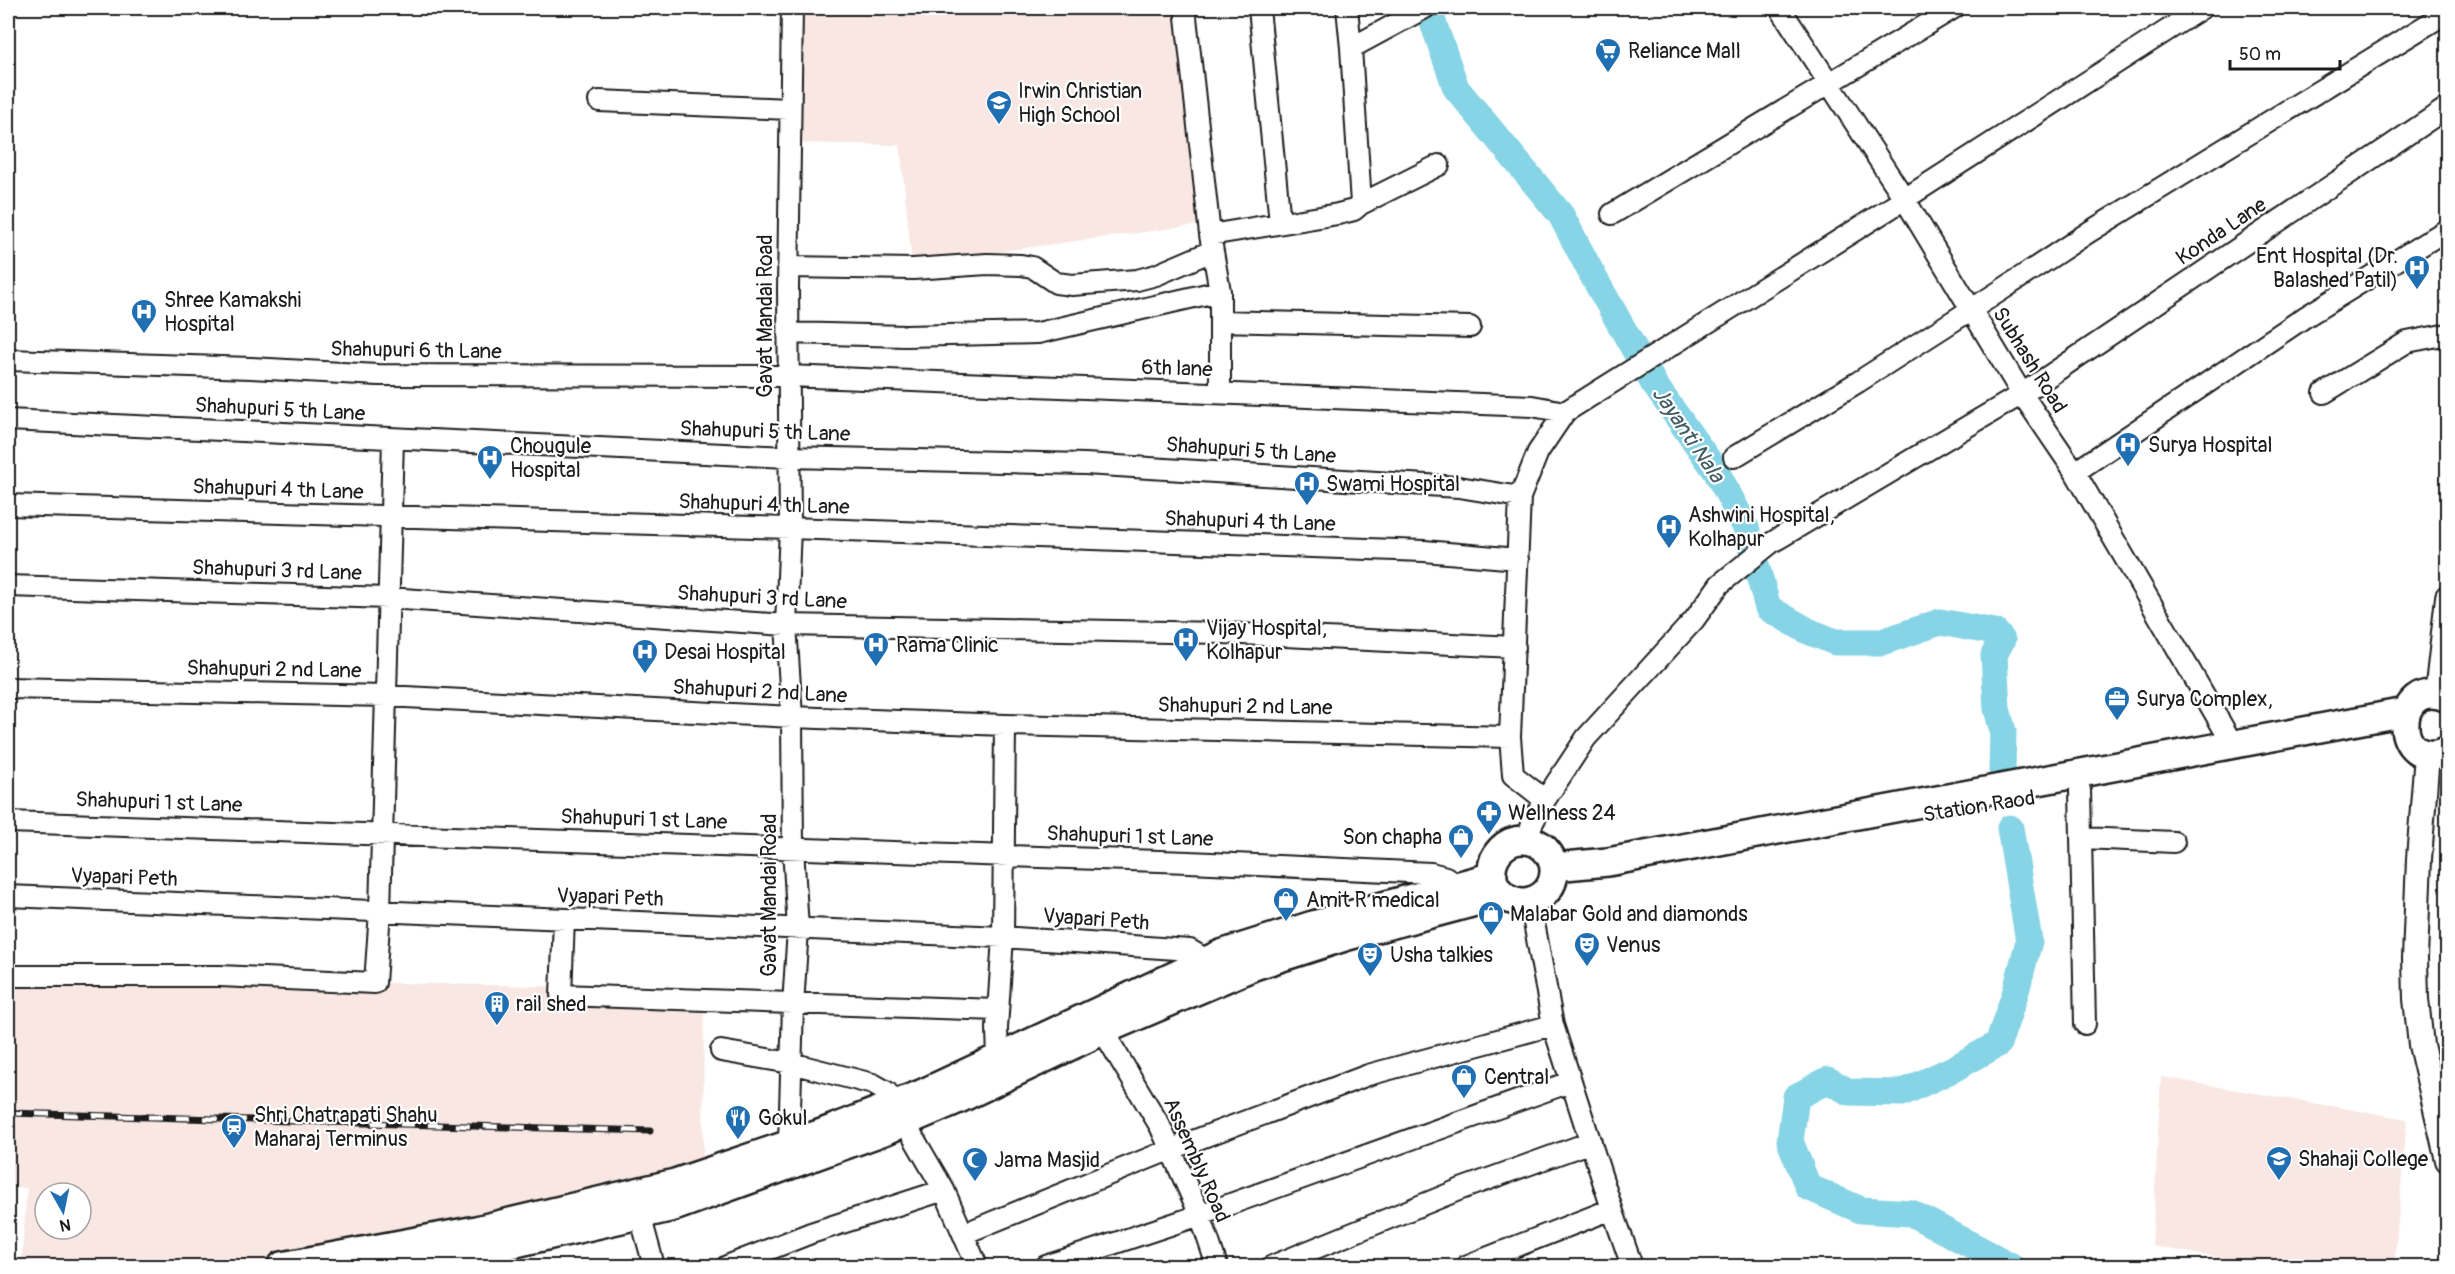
<svg xmlns="http://www.w3.org/2000/svg" width="2455" height="1274" viewBox="0 0 2455 1274" font-family="Pangolin,sans-serif">
	<style>
		.built { fill: #f8e7e2; fill-rule: evenodd }
		.lines { fill: none; stroke-linecap: round; stroke-linejoin: round }
		.river { stroke: #86d4e5; stroke-width: 27 }
		.minor-casing { stroke: #1c1c1c; stroke-width: 24 }
		.major-casing { stroke: #1c1c1c; stroke-width: 28 }
		.highway-casing { stroke: #1c1c1c; stroke-width: 32 }
		.minor { stroke: #fff; stroke-width: 20 }
		.major { stroke: #fff; stroke-width: 24 }
		.highway { stroke: #fff; stroke-width: 27 }
		.rail-casing { stroke: #1c1c1c; stroke-width: 7 }
		.rail { stroke: #fff; stroke-width: 4.5; stroke-dasharray: 14; stroke-linecap: butt }
		.labels { text-anchor: middle; stroke-width: 4.5; stroke-linejoin: round; paint-order: stroke }
		.poi-label { font-size: 21px; fill: #1c1c1c; stroke: #fff; text-anchor: start }
		.street-label { font-size: 21px; fill: #1c1c1c; stroke: #fff }
		.water-label { font-size: 22px; font-style: italic; fill: #415c62; stroke: #fff }
	</style>
	<rect width="100%" height="100%" fill="#fff"/>
	<filter id="ink" filterUnits="userSpaceOnUse"><feTurbulence type="fractalNoise" baseFrequency=".0167" numOctaves="2"/><feDisplacementMap in="SourceGraphic" scale="12" xChannelSelector="R" yChannelSelector="G"/><feConvolveMatrix kernelMatrix="1 2 1 2 8 2 1 2 1" color-interpolation-filters="sRGB"/></filter>
	<g filter="url(#ink)">
		<!-- built -->
		<path class="built" d="M797,8H1196L1207,109L1212,223L912,263L900,145L790,143Z
			M8,974L704,990L703,1173L281,1266H21L27,1188L8,1187ZM45,1193H81V1229H45Z
			M2161,1077L2407,1119L2394,1266H2264L2152,1246Z"/>
		<g class="lines">
			<!-- river -->
			<path class="river" d="M1428,8L1456,88L1561,215L1593,276L1654,384L1716,471L1746,528L1768,608L1808,631L1835,642H1882L1940,622L1995,632L2002,640L1994,655L1997,709L2003,731L2002,770
				M2010,828L2029,941L2016,991L1998,1044L1955,1068L1902,1093L1849,1092L1828,1080L1796,1097L1790,1141L1808,1187L1861,1210L1911,1213L2011,1266"/>
			<defs>
				<path id="minor" d="M1185,8L1210,235
					M1259,8L1280,223
					M1347,8L1351,48
					M1780,8L1904,198L2022,394L2075,472L2232,743
					M599,101L789,109
					M1361,204L1439,165
					M1612,214L1954,8
					M788,267L913,269L987,264L1021,265L1032,267L1056,283L1072,285L1137,280L1156,275L1212,251
					M1220,321L1470,327
					M788,333L906,336L1038,333L1220,291
					M8,360L251,368L378,375L788,376L1532,406L1565,412
					M1220,393V291L1210,235L1338,214L1354,210L1361,204L1351,48L1425,8
					M2324,393L2407,342L2448,334
					M8,420L789,457L1085,464L1459,487L1520,497
					M1734,457L1858,382L2000,291L2089,232L2448,12
					M2075,472L2305,317L2448,229
					M8,505L790,528L1424,551L1518,559
					M8,586L388,598L786,625L1221,633L1515,647
					M8,688L386,696L792,717L1005,725L1510,737
					M2080,790L2085,1024
					M1545,800L1513,775L1510,737L1520,497L1538,452L1565,412L1889,209L2202,8
					M8,822L1189,862L1431,873L1446,877L1453,887
					M2082,838L2174,842
					M1527,840L1532,824L1545,800L1586,738L1694,620L1720,584L1771,543L2022,394L2448,107
					M8,896L1003,937L1190,950L1207,960
					M564,919L561,995L998,1010
					M8,976H220L375,983L380,911L393,439
					M1097,1021L1160,1126L1200,1215L1217,1266
					M721,1051L791,1063L873,1084L887,1092L944,1190L977,1266
					M998,1060L997,1028L1003,937L1005,725
					M789,1144L793,1005L798,929L793,848L792,717L786,625L790,528L788,289L792,8
					M1612,1209L1632,1266
					M640,1215L654,1266
					M963,1234L1169,1150L1368,1075L1553,1025
					M727,1266L811,1233L944,1190
					M1046,1266L1200,1215L1570,1082
					M1272,1266L1461,1189L1591,1142
					M1466,1266L1612,1209L1553,1025L1530,901"/>
				<path id="major" d="M2437,694L2448,597
					M2427,754L2419,859L2415,958L2416,999L2421,1045L2448,1160"/>
				<path id="highway" d="M2448,698C2391,673 2390,776 2448,750
					M1492 871a31 31 0 1 1 62 0a31 31 0 1 1-62 0Z
					M1554,867L1608,862L2405,712
					M282,1266L476,1230L675,1183L822,1133L921,1094L1221,954L1313,925L1493,876
					M400,1266L485,1250L674,1207L884,1131L959,1099L1102,1031L1254,966L1348,936L1483,900L1500,893"/>
			</defs>
			<!-- minor casing -->
			<use href="#minor" class="minor-casing"/>
			<!-- major casing -->
			<use href="#major" class="major-casing"/>
			<!-- highway casing -->
			<use href="#highway" class="highway-casing"/>
			<!-- minor -->
			<use href="#minor" class="minor"/>
			<!-- major -->
			<use href="#major" class="major"/>
			<!-- highway -->
			<use href="#highway" class="highway"/>
			<defs>
				<path id="rail" d="M8,1113L650,1131"/>
			</defs>
			<!-- rail casing -->
			<use href="#rail" class="rail-casing"/>
			<!-- rail -->
			<use href="#rail" class="rail"/>
		</g>
	</g>
	<!-- icons -->
	<defs>
		<symbol id="supermarket-pin" viewBox="-11 -11 22 30"><path d="M0 17L-7.5 6A9.5 9.5 0 1 1 7.5 6Z" fill="#1f6fb2" stroke="#fff"/><path d="M-6-5.5h2.5l.6 2H6L4.5 2H-2.5L-4.4-4H-6ZM-1.5 3.2a1.3 1.3 0 1 0 .1 0ZM3 3.2a1.3 1.3 0 1 0 .1 0Z" fill="#fff"/></symbol>
		<symbol id="school-pin" viewBox="-11 -11 22 30"><path d="M0 17L-7.5 6A9.5 9.5 0 1 1 7.5 6Z" fill="#1f6fb2" stroke="#fff"/><path d="M0-5L7-2L0 1L-7-2ZM-4 1L0 2.5L4 1V4Q0 6-4 4Z" fill="#fff"/></symbol>
		<symbol id="hospital-pin" viewBox="-11 -11 22 30"><path d="M0 17L-7.5 6A9.5 9.5 0 1 1 7.5 6Z" fill="#1f6fb2" stroke="#fff"/><path d="M-5-5h3v3.5h4V-5h3V5h-3V1.5h-4V5h-3Z" fill="#fff"/></symbol>
		<symbol id="office-pin" viewBox="-11 -11 22 30"><path d="M0 17L-7.5 6A9.5 9.5 0 1 1 7.5 6Z" fill="#1f6fb2" stroke="#fff"/><path d="M-6-3h4V-5.5h4V-3h4V5H-6ZM-1-4.5V-3h2v-1.5ZM-6 0V1H6V0Z" fill="#fff"/></symbol>
		<symbol id="pharmacy-pin" viewBox="-11 -11 22 30"><path d="M0 17L-7.5 6A9.5 9.5 0 1 1 7.5 6Z" fill="#1f6fb2" stroke="#fff"/><path d="M-2-6h4v4h4v4h-4v4h-4v-4h-4v-4h4Z" fill="#fff"/></symbol>
		<symbol id="shop-pin" viewBox="-11 -11 22 30"><path d="M0 17L-7.5 6A9.5 9.5 0 1 1 7.5 6Z" fill="#1f6fb2" stroke="#fff"/><path d="M-5-2.5h2.3a2.7 3.5 0 0 1 5.4 0H5L5.5 6h-11ZM-1.5-2.5h3a1.5 2.3 0 0 0-3 0Z" fill="#fff"/></symbol>
		<symbol id="theatre-pin" viewBox="-11 -11 22 30"><path d="M0 17L-7.5 6A9.5 9.5 0 1 1 7.5 6Z" fill="#1f6fb2" stroke="#fff"/><path d="M-5-5.5Q0-4 5-5.5V0Q5 5 0 6Q-5 5-5 0ZM-3.3-2.5H-1v1.5H-3.3ZM1-2.5H3.3v1.5H1ZM-2.8 1Q0 5.5 2.8 1Z" fill="#fff"/></symbol>
		<symbol id="building-pin" viewBox="-11 -11 22 30"><path d="M0 17L-7.5 6A9.5 9.5 0 1 1 7.5 6Z" fill="#1f6fb2" stroke="#fff"/><path d="M-4-6H4V6H1V3H-1V6H-4ZM-2.5-4.3h1.7v1.8h-1.7ZM.8-4.3h1.7v1.8H.8ZM-2.5-1h1.7V.8h-1.7ZM.8-1h1.7V.8H.8Z" fill="#fff"/></symbol>
		<symbol id="restaurant-pin" viewBox="-11 -11 22 30"><path d="M0 17L-7.5 6A9.5 9.5 0 1 1 7.5 6Z" fill="#1f6fb2" stroke="#fff"/><path d="M-5-6h1v4h1v-4h1v4h1v-4h1v5L-1.5 .5V6h-2V.5L-5-1ZM5-6V6H3V1.5H1.5Q1.5-4 5-6Z" fill="#fff"/></symbol>
		<symbol id="station-pin" viewBox="-11 -11 22 30"><path d="M0 17L-7.5 6A9.5 9.5 0 1 1 7.5 6Z" fill="#1f6fb2" stroke="#fff"/><path d="M-3-6H3Q5-6 5-4V2Q5 4 3 4L4.5 6H3L1.5 4h-3L-3 6H-4.5L-3 4Q-5 4-5 2V-4Q-5-6-3-6ZM-3.5-4v3h7v-3ZM-3.5 1v1.5H-2V1ZM2 1v1.5H3.5V1Z" fill="#fff"/></symbol>
		<symbol id="university-pin" viewBox="-11 -11 22 30"><path d="M0 17L-7.5 6A9.5 9.5 0 1 1 7.5 6Z" fill="#1f6fb2" stroke="#fff"/><path d="M0-5L7-2L0 1L-7-2ZM-4 1L0 2.5L4 1V4Q0 6-4 4Z" fill="#fff"/></symbol>
		<symbol id="mosque-pin" viewBox="-11 -11 22 30"><path d="M0 17L-7.5 6A9.5 9.5 0 1 1 7.5 6Z" fill="#1f6fb2" stroke="#fff"/><path d="M3.5-4.9A6 6 0 1 0 3.5 4.9A5 5 0 1 1 3.5-4.9Z" fill="#fff"/></symbol>
	</defs>
	<g fill-rule="evenodd">
		<use href="#supermarket-pin" x="1593" y="36" width="30" height="40"/>
		<use href="#school-pin" x="984" y="88" width="30" height="40"/>
		<use href="#hospital-pin" x="2402" y="253" width="30" height="40"/>
		<use href="#hospital-pin" x="129" y="297" width="30" height="40"/>
		<use href="#hospital-pin" x="2113" y="430" width="30" height="40"/>
		<use href="#hospital-pin" x="475" y="443" width="30" height="40"/>
		<use href="#hospital-pin" x="1292" y="469" width="30" height="40"/>
		<use href="#hospital-pin" x="1654" y="512" width="30" height="40"/>
		<use href="#hospital-pin" x="1171" y="625" width="30" height="40"/>
		<use href="#hospital-pin" x="861" y="630" width="30" height="40"/>
		<use href="#hospital-pin" x="630" y="637" width="30" height="40"/>
		<use href="#office-pin" x="2102" y="684" width="30" height="40"/>
		<use href="#pharmacy-pin" x="1474" y="798" width="30" height="40"/>
		<use href="#shop-pin" x="1446" y="822" width="30" height="40"/>
		<use href="#shop-pin" x="1271" y="885" width="30" height="40"/>
		<use href="#shop-pin" x="1476" y="899" width="30" height="40"/>
		<use href="#theatre-pin" x="1572" y="930" width="30" height="40"/>
		<use href="#theatre-pin" x="1355" y="940" width="30" height="40"/>
		<use href="#building-pin" x="482" y="989" width="30" height="40"/>
		<use href="#shop-pin" x="1449" y="1062" width="30" height="40"/>
		<use href="#restaurant-pin" x="723" y="1103" width="30" height="40"/>
		<use href="#station-pin" x="219" y="1112" width="30" height="40"/>
		<use href="#university-pin" x="2264" y="1144" width="30" height="40"/>
		<use href="#mosque-pin" x="960" y="1145" width="30" height="40"/>
	</g>
	<g class="labels">
		<!-- poi labels -->
		<g class="poi-label">
			<text x="1628" y="58">Reliance Mall</text>
			<text x="1018" y="98">Irwin Christian<tspan x="1018" dy="24">High School</tspan></text>
			<text x="2398" y="263" text-anchor="end">Ent Hospital (Dr.<tspan x="2398" dy="24">Balashed Patil)</tspan></text>
			<text x="164" y="307">Shree Kamakshi<tspan x="164" dy="24">Hospital</tspan></text>
			<text x="2148" y="452">Surya Hospital</text>
			<text x="510" y="453">Chougule<tspan x="510" dy="24">Hospital</tspan></text>
			<text x="1326" y="491">Swami Hospital</text>
			<text x="1688" y="522">Ashwini Hospital,<tspan x="1688" dy="24">Kolhapur</tspan></text>
			<text x="1206" y="635">Vijay Hospital,<tspan x="1206" dy="24">Kolhapur</tspan></text>
			<text x="896" y="652">Rama Clinic</text>
			<text x="664" y="659">Desai Hospital</text>
			<text x="2136" y="706">Surya Complex,</text>
			<text x="1508" y="820">Wellness 24</text>
			<text x="1442" y="844" text-anchor="end">Son chapha</text>
			<text x="1306" y="907">Amit R medical</text>
			<text x="1510" y="921">Malabar Gold and diamonds</text>
			<text x="1606" y="952">Venus</text>
			<text x="1390" y="962">Usha talkies</text>
			<text x="516" y="1011">rail shed</text>
			<text x="1484" y="1084">Central</text>
			<text x="254" y="1122">Shri Chatrapati Shahu<tspan x="254" dy="24">Maharaj Terminus</tspan></text>
			<text x="758" y="1125">Gokul</text>
			<text x="2298" y="1166">Shahaji College</text>
			<text x="994" y="1167">Jama Masjid</text>
		</g>
		<!-- street labels -->
		<g class="street-label">
			<text transform="translate(2221 231) rotate(-34)" y="7">Konda Lane</text>
			<text transform="translate(765 316) rotate(-90)" y="7">Gavat Mandai Road</text>
			<text transform="translate(416 350) rotate(1)" y="7">Shahupuri 6 th Lane</text>
			<text transform="translate(2030 360) rotate(58)" y="7">Subhash Road</text>
			<text transform="translate(1177 368) rotate(2)" y="7">6th lane</text>
			<text transform="translate(280 409) rotate(3)" y="7">Shahupuri 5 th Lane</text>
			<text transform="translate(765 431) rotate(2)" y="7">Shahupuri 5 th Lane</text>
			<text transform="translate(1251 450) rotate(4)" y="7">Shahupuri 5 th Lane</text>
			<text transform="translate(278 489) rotate(2)" y="7">Shahupuri 4 th Lane</text>
			<text transform="translate(764 504) rotate(2)" y="7">Shahupuri 4 th Lane</text>
			<text transform="translate(1250 521) rotate(2)" y="7">Shahupuri 4 th Lane</text>
			<text transform="translate(277 570) rotate(2)" y="7">Shahupuri 3 rd Lane</text>
			<text transform="translate(762 597) rotate(3)" y="7">Shahupuri 3 rd Lane</text>
			<text transform="translate(274 669) rotate(1)" y="7">Shahupuri 2 nd Lane</text>
			<text transform="translate(760 691) rotate(3)" y="7">Shahupuri 2 nd Lane</text>
			<text transform="translate(1245 706) rotate(1)" y="7">Shahupuri 2 nd Lane</text>
			<text transform="translate(159 802) rotate(2)" y="7">Shahupuri 1 st Lane</text>
			<text transform="translate(1979 806) rotate(-9)" y="7">Station Raod</text>
			<text transform="translate(644 819) rotate(2)" y="7">Shahupuri 1 st Lane</text>
			<text transform="translate(1130 836) rotate(2)" y="7">Shahupuri 1 st Lane</text>
			<text transform="translate(124 877) rotate(2)" y="7">Vyapari Peth</text>
			<text transform="translate(769 895) rotate(-90)" y="7">Gavat Mandai Road</text>
			<text transform="translate(610 897) rotate(2)" y="7">Vyapari Peth</text>
			<text transform="translate(1096 919) rotate(4)" y="7">Vyapari Peth</text>
			<text transform="translate(1197 1160) rotate(66)" y="7">Assembly Road</text>
		</g>
		<!-- water labels -->
		<g class="water-label">
			<text transform="translate(1689 434) rotate(56)" y="8">Jayanti Nala</text>
		</g>
	</g>
	<!-- margin -->
	<rect width="2455" height="1274" fill="none" stroke="#fff" stroke-width="30"/>
	<rect x="15" y="15" width="2425" height="1244" fill="none" stroke="#1c1c1c" stroke-width="2" filter="url(#ink)"/>
	<!-- north arrow -->
	<g transform="translate(63 1211) rotate(171)"><circle r="28" fill="#ffffff" stroke="#a4a4a4" stroke-width="1.5"/>
	<path d="M0-4.5L10 22L0 15L-10 22Z" fill="#1f6fb2"/>
	<text y="-9" font-size="16" font-weight="bold" text-anchor="middle" fill="#1c1c1c">N</text>
	</g>
	<!-- scale -->
	<path d="M2230 60v9h110v-9" fill="none" stroke="#1c1c1c" stroke-width="3"/>
	<text x="2239" y="60" font-size="18" fill="#1c1c1c" stroke="#ffffff" stroke-width="4.5" paint-order="stroke">50 m</text>
</svg>
